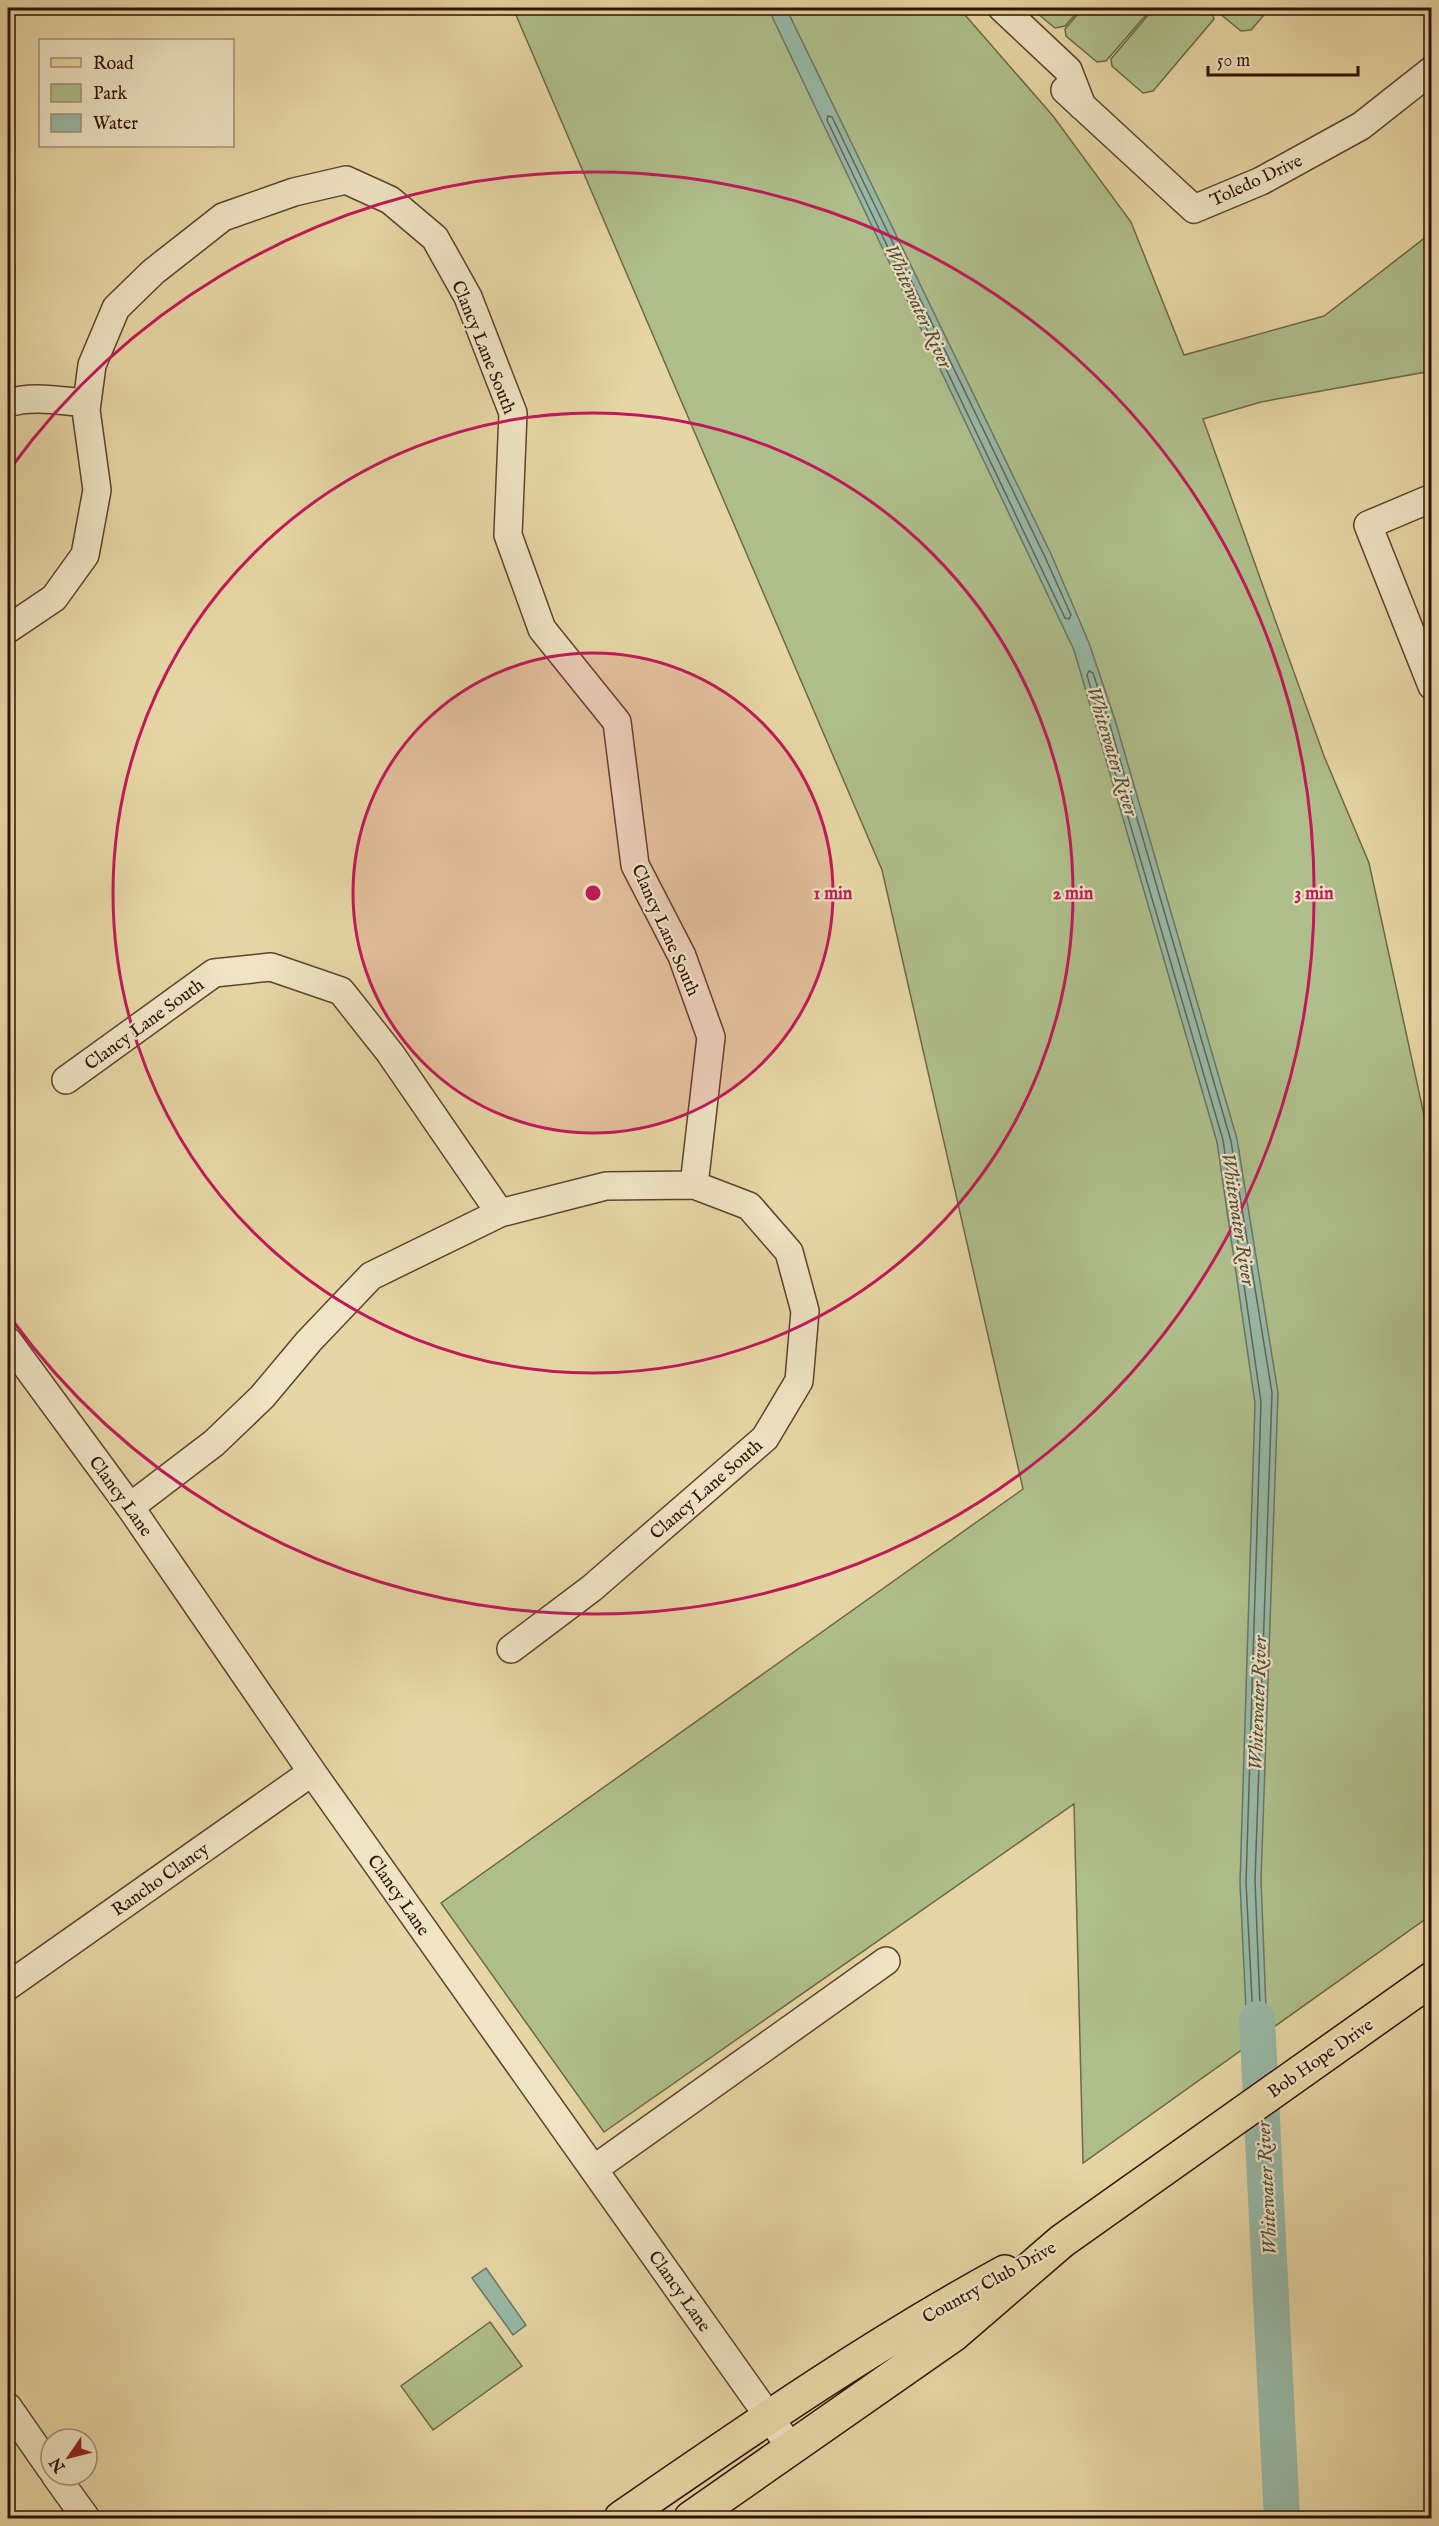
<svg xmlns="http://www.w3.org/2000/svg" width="1439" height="2526" viewBox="0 0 1439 2526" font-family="'IM FELL English',serif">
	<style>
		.green { fill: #afbf8b; stroke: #6f6847; stroke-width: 1.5 }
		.water { fill: #97b9a7; stroke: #6d7565; stroke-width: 1.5 }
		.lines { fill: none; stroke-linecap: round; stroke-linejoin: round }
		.shore { stroke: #636455; stroke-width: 1.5 }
		.river { stroke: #97b9a7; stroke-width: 36 }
		.minor-casing { stroke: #5d422c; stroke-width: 30 }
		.major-casing { stroke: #2f1003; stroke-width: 36 }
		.minor { stroke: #efe4c4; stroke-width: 27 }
		.major { stroke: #e7d6a5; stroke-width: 33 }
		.ring { fill: none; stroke: #c2185b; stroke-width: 3 }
		.labels { text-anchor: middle; stroke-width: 4.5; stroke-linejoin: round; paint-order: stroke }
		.street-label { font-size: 18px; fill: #2f1003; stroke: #efe4c4 }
		.water-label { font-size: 20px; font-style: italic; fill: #534b3c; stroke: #efe4c4 }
		.centre { fill: #c2185b; stroke: #efe4c4; stroke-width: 3 }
		.ring-label { font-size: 18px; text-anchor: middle; font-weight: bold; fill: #c2185b; stroke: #efe4c4; stroke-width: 4.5; stroke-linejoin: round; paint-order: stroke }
	</style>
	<rect width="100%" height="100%" fill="#e7d6a5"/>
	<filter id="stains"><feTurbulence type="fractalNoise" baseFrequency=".00333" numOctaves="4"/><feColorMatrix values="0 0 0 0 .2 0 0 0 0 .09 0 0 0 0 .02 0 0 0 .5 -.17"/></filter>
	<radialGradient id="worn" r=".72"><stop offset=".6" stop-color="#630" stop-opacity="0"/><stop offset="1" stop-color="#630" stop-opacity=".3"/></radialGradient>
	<!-- green -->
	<path class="green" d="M513,8H959L1053,116L1131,222L1184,355L1324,316L1431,233V371L1261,402L1203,419L1324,756L1369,863L1431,1147V1915L1083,2163L1074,1804L604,2132L441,1903L1023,1489L882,870Z
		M1031,8H1081L1065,26L1055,28Z
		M1083,8H1152L1106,61L1097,62L1066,36L1065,29Z
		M1154,8H1210L1214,19L1153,91L1143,93L1112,66L1111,59Z
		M1213,8H1270L1251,30L1241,31Z
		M490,2322L522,2366L433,2430L401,2386Z"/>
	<!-- water -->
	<path class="water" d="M768,8H786L1051,554L1089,643L1115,720L1237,1139L1278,1393L1261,1880L1268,2060L1249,2074L1240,1883L1255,1403L1217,1142L1074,650Z
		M486,2268L526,2325L513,2335L472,2278Z"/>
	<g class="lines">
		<!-- shore -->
		<path class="shore" d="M828,116L832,117L1045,557L1071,615L1069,619L1065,618L827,120Z
			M1089,671L1093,673L1109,722L1231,1141L1272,1393L1255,1880L1262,2056L1258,2060L1255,2057L1246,1883L1261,1402L1223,1140L1103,732L1087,675Z"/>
		<!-- river -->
		<path class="river" d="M1257,2019L1282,2518"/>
		<defs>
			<path id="minor" d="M1002,8L1068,70L1082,106
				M1065,90L1194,209L1261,181L1361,126L1432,70
				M8,403C33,395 61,401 87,403
				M1432,498L1368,525L1432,686
				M8,629L54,598L85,555L97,490L86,410L92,365L116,308L153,272L223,217L294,192L346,180L390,200L435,238L468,297L513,413L508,535L542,629L617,722L635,865L682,956L711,1037L694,1185
				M66,1080L214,973L271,967L341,991L390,1053L500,1213
				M8,1341L130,1507L312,1772L791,2448
				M130,1507L214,1443L262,1397L309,1341L371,1276L500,1213L606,1186L694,1185L749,1206L789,1252L805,1311L799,1381L765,1438L592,1588L511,1649
				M8,1986L312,1772
				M594,2169L886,1961
				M8,2407L51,2469
				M55,2475L86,2518"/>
			<path id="major" d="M621,2518C746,2432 871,2345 1005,2272
				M691,2518L953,2335L1062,2241L1432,1979"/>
		</defs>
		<!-- minor casing -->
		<use href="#minor" class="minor-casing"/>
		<!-- major casing -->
		<use href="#major" class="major-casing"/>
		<!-- minor -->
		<use href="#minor" class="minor"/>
		<!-- major -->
		<use href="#major" class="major"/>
	</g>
	<!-- distance rings -->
	<circle cx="593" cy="893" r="240" fill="#c2185b" fill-opacity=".12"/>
	<g class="ring">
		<circle cx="593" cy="893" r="240"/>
		<circle cx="593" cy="893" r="480"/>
		<path d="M10 469A721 721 0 1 1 10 1317"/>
	</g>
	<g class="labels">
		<!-- street labels -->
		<g class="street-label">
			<text transform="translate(1256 180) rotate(-25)" y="6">Toledo Drive</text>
			<text transform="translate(484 347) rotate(68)" y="6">Clancy Lane South</text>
			<text transform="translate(666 930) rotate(66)" y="6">Clancy Lane South</text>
			<text transform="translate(144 1024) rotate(-36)" y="6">Clancy Lane South</text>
			<text transform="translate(706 1489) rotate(-41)" y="6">Clancy Lane South</text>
			<text transform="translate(121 1496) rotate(54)" y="6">Clancy Lane</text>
			<text transform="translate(160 1879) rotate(-35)" y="6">Rancho Clancy</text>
			<text transform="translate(399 1895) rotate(55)" y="6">Clancy Lane</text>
			<text transform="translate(1320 2058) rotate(-35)" y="6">Bob Hope Drive</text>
			<text transform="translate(989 2282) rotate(-29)" y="6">Country Club Drive</text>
			<text transform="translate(680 2291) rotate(55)" y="6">Clancy Lane</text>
		</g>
		<!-- water labels -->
		<g class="water-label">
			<text transform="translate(919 306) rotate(65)" y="7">Whitewater River</text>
			<text transform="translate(1113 751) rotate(73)" y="7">Whitewater River</text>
			<text transform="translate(1239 1219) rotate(81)" y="7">Whitewater River</text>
			<text transform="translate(1257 1703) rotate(-88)" y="7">Whitewater River</text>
			<text transform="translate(1266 2188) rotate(-93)" y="7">Whitewater River</text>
		</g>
	</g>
	<circle cx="593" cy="893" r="9" class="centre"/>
	<g class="ring-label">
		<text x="833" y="899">1 min</text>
		<text x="1073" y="899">2 min</text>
		<text x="1314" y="899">3 min</text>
	</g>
	<!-- margin -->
	<rect width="1439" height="2526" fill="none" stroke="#e7d6a5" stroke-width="30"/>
	<rect x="9" y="9" width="1421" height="2508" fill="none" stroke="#2f1003" stroke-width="3"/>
	<rect x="15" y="15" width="1409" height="2496" fill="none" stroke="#2f1003" stroke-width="1.5"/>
	<!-- legend -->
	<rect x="39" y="39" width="195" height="108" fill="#efe4c4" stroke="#a28f77" stroke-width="1.5"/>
	<rect x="51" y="58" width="30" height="9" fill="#e7d6a5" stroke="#a28f77" stroke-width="1.5"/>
	<text x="93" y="69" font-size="18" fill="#2f1003">Road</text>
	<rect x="51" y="84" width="30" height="18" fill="#afbf8b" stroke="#a28f77" stroke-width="1.5"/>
	<text x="93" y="99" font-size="18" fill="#2f1003">Park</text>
	<rect x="51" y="114" width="30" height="18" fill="#97b9a7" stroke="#a28f77" stroke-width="1.5"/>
	<text x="93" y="129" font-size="18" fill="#2f1003">Water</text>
	<!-- north arrow -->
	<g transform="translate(69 2457) rotate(235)"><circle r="28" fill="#efe4c4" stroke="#a28f77" stroke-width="1.5"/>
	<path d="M0-4.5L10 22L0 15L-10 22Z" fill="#8f2418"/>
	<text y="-9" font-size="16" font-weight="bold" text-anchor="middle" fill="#2f1003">N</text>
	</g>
	<!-- scale -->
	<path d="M1208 66v9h150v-9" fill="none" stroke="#2f1003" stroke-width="3"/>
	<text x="1217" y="66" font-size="18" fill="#2f1003" stroke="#efe4c4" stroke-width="4.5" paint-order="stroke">50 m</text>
	<rect width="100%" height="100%" filter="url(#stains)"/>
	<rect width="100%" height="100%" fill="url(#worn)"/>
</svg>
